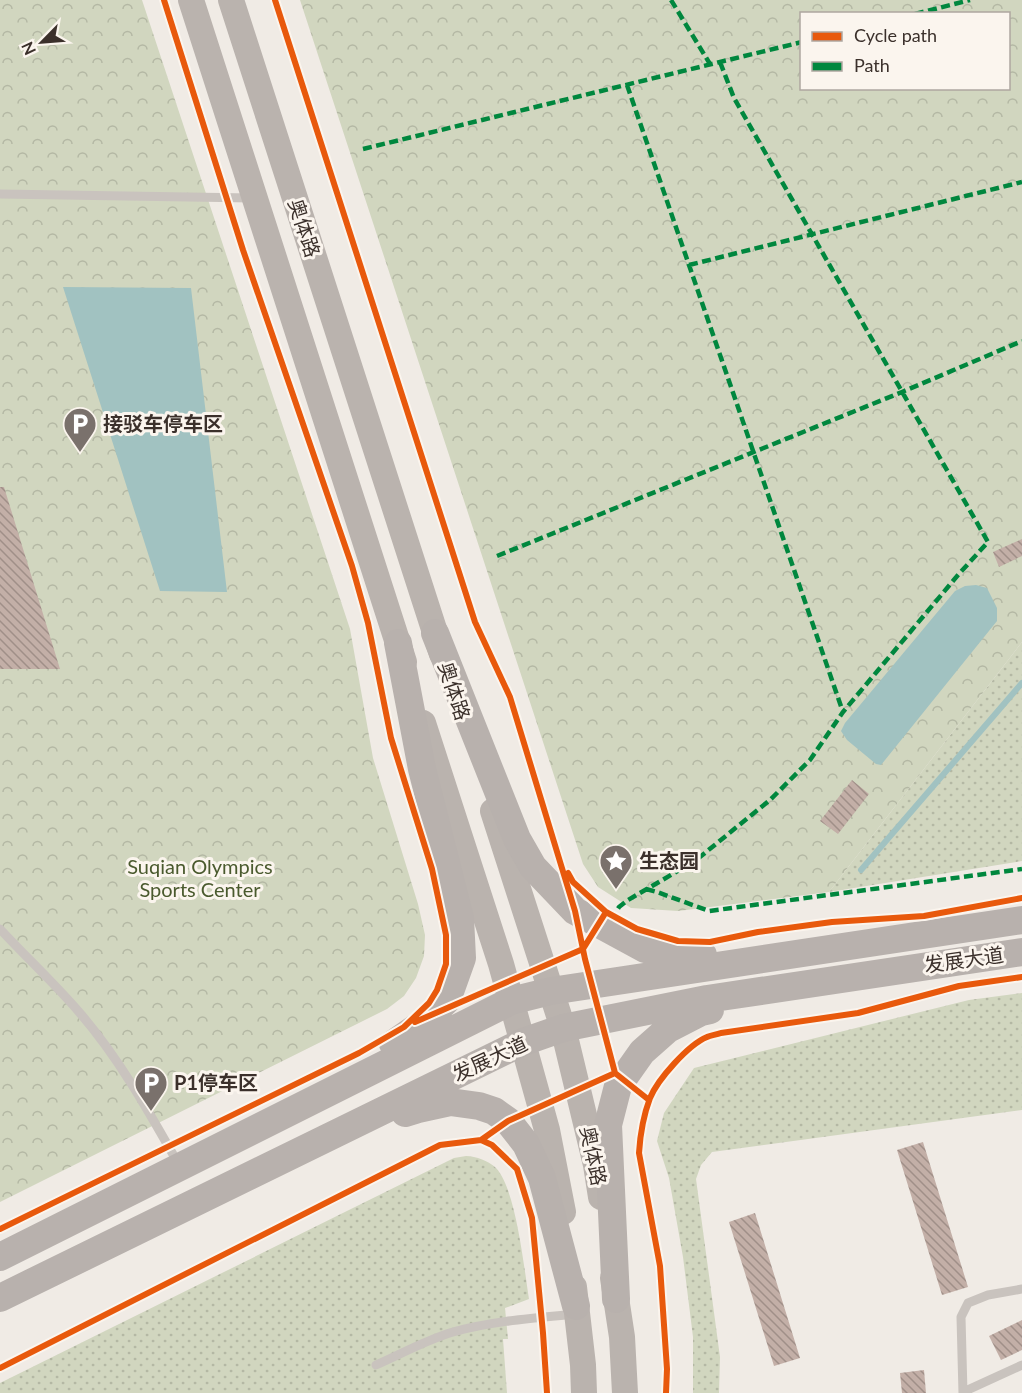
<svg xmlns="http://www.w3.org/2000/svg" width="1022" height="1393" viewBox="0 0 1022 1393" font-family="Lato,'Noto Sans SC',sans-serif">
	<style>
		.grass { fill: url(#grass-dots) }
		.forest { fill: url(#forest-crowns); fill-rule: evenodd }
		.water { fill: #a1c2c1 }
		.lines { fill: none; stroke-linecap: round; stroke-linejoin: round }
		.stream { stroke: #a1c2c1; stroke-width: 6 }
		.building { fill: url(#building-back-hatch) }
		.service { stroke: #c9c3be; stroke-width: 9 }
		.secondary { stroke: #bab3ae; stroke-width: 26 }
		.primary { stroke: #b8b1ad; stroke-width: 28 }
		.quiet { stroke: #00873e; stroke-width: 4.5; stroke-dasharray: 9 4.5; stroke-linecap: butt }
		.cycleway-casing { stroke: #fbf5ee; stroke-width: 10 }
		.cycleway { stroke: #e8590c; stroke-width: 6 }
		.labels { text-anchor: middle; stroke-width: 6; stroke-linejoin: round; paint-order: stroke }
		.street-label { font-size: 20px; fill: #3b302b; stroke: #fbf5ee }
		.poi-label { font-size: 20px; font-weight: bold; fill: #3b302b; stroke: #fbf5ee; text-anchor: start }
		.park-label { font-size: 20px; fill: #4a5a2e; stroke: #fbf5ee }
	</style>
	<defs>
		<pattern id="grass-dots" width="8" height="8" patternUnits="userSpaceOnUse" patternTransform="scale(1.5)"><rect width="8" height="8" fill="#d1d6bf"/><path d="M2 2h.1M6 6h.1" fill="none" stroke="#b4b8a4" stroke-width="1.8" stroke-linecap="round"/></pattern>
		<pattern id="forest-crowns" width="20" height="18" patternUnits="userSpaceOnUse" patternTransform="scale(1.5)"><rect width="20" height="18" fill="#d1d6bf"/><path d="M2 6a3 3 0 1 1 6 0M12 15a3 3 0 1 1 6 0" fill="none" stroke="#b4b8a4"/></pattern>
		<pattern id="building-back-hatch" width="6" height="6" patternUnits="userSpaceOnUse" patternTransform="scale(1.5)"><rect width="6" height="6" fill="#c3afa7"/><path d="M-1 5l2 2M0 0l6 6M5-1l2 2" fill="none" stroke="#a08f88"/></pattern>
	</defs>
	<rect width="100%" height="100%" fill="#f0ebe5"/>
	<!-- grass -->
	<path class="grass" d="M1022,642V861L829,892Z
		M1022,993V1110L712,1152L701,1165L696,1179L720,1357L719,1393H693V1337L683,1257L669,1178L657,1141L664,1113L694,1068L969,1000Z
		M466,1156C476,1156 489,1161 496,1168C516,1189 524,1268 529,1299L505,1308L508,1339H503L507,1393H0V1383L454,1158Z"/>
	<!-- forest -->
	<path class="forest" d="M0,0H142L350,629L373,758L418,904L425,935L424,956L416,978L404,996L387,1009L0,1202Z
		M300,0H1022V642L829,892L678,911L631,908L598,887L583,864ZM802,14H1008V88H802Z"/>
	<!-- water -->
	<path class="water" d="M63,287L191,288L227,592L160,591Z
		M976,585L987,588L997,608V621L881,765L876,764L847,740L841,731L845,723L955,591L965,586Z"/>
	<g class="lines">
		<!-- stream -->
		<path class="stream" d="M861,870L1022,683"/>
	</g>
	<!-- building -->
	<path class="building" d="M0,487H4L60,669H0Z
		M1022,539V556L999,567L993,552Z
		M852,780L869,794L838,834L820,821Z
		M923,1142L968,1287L942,1295L897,1150Z
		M755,1213L800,1358L774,1366L729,1222Z
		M1022,1320V1350L1001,1360L989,1336Z
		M924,1370L926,1393H902L900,1373Z"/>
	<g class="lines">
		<!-- service -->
		<path class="service" d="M0,194L252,198
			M0,929C26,957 54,983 79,1012C119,1058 149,1112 179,1165
			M376,1365C401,1354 426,1340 453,1332C492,1321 535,1318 576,1314
			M963,1392L1022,1365
			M963,1393L961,1317L968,1303L988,1295L1022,1289"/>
		<!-- secondary -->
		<path class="secondary" d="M191,0L404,662
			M231,0L442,654
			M423,723L501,964L547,1130L563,1212
			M493,811L563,1028L596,1165L601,1197
			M613,1278L622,1337L625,1393
			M574,1287L583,1365L584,1393"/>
		<!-- primary -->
		<path class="primary" d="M435,633L517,839L533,867L575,911L645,949L682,958L703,955
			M393,1044L423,1023L447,1000L462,958L460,918L422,769L398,643
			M405,1113L418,1109L450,1102L479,1106L494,1111L508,1121L526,1144L542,1178L576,1306
			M0,1257L511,1001L551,991L1022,920
			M0,1298L523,1042L563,1028L707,999L1022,952
			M616,1299L608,1125L618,1086L642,1052L668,1029L701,1012L710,1010"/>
		<!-- quiet -->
		<path class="quiet" d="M671,0L710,64
			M915,14L970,0
			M627,85L843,712
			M363,149L802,42
			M689,265L1022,182
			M497,556L902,392L1022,341
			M646,889L657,892L709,911L1022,869
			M611,920L619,907L628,900L695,861L770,800L810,760L843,712L958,575L988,542L734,98L720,62"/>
		<defs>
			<path id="cycleway" d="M275,0L475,622L510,697L575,911L585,959L615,1073L649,1100
				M568,873L573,882L606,912L637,929L678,941L710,942L758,932L832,922L924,916L1022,898
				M415,1022L583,949L606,912
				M481,1140L508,1121L615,1073
				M0,1229L359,1053L404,1027L429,1003L437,990L446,964V935L432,869L391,738L368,623L352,566L243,250L164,0
				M0,1368L440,1145L481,1140L492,1145L517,1169L532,1218L543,1333L547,1393
				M666,1393L667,1369L660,1266L639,1153C640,1137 644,1114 650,1098C658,1079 688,1045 707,1037C711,1035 716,1035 721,1033L858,1013L959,986L1022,977"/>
		</defs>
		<!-- cycleway casing -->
		<use href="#cycleway" class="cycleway-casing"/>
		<!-- cycleway -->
		<use href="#cycleway" class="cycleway"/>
	</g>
	<!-- icons -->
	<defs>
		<symbol id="parking-pin" viewBox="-11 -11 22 30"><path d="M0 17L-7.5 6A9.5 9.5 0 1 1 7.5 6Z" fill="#7a716c" stroke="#fbf5ee"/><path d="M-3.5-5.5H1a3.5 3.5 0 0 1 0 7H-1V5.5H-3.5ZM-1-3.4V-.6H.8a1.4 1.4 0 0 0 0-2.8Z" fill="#fff"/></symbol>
		<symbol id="sight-pin" viewBox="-11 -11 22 30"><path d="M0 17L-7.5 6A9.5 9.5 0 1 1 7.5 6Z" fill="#7a716c" stroke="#fbf5ee"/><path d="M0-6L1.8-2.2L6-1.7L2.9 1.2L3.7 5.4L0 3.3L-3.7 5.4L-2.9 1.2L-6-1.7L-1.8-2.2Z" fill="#fff"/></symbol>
	</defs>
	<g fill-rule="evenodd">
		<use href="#parking-pin" x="61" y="405" width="38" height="52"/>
		<use href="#sight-pin" x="597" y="842" width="38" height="52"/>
		<use href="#parking-pin" x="132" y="1064" width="38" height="52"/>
	</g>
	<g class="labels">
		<!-- street labels -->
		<g class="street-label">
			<text transform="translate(304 228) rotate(72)" y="7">奥体路</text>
			<text transform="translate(454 691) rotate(72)" y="7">奥体路</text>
			<text transform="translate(964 960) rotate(-8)" y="7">发展大道</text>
			<text transform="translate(490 1059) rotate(-25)" y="7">发展大道</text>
			<text transform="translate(593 1156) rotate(78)" y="7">奥体路</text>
		</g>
		<!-- poi labels -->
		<g class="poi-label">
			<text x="103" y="431">接驳车停车区</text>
			<text x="639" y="868">生态园</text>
			<text x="174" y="1090">P1停车区</text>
		</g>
		<!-- park labels -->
		<g class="park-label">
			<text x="200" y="874">Suqian Olympics<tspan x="200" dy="23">Sports Center</tspan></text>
		</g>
	</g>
	<!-- legend -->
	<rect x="800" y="12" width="210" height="78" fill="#fbf5ee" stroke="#aea6a0" stroke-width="1.5"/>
	<rect x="812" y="32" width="30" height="9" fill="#e8590c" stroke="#aea6a0" stroke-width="1.5"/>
	<text x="854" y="42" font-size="18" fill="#3b302b">Cycle path</text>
	<rect x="812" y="62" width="30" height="9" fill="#00873e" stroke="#aea6a0" stroke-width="1.5"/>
	<text x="854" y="72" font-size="18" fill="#3b302b">Path</text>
	<!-- north arrow -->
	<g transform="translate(42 42) rotate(245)" stroke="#fbf5ee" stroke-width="4.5" paint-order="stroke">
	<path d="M0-4.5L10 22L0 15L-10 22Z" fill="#3b302b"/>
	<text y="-9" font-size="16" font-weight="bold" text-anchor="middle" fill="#3b302b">N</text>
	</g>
</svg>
